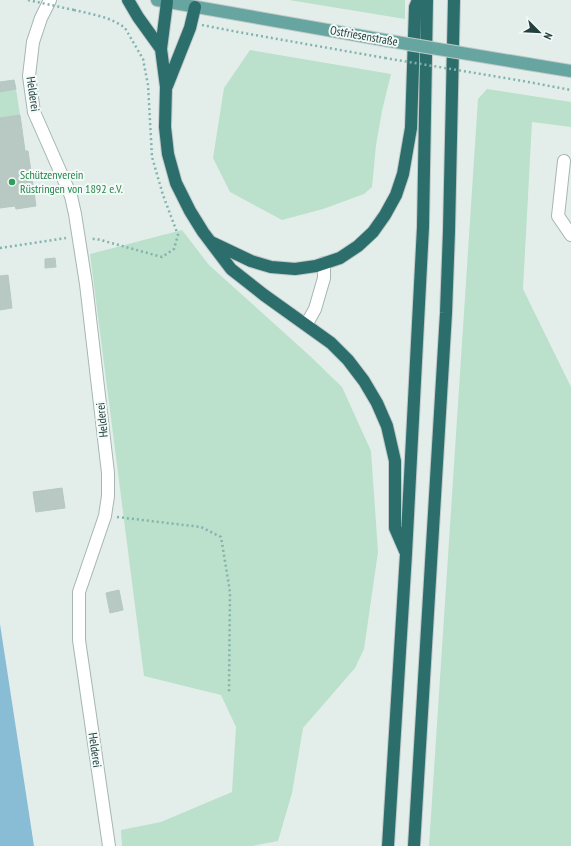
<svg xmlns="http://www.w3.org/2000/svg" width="571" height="846" viewBox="0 0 571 846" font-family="'PT Sans Narrow',sans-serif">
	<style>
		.green { fill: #bbe0cb }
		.water { fill: #89bcd5 }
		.building { fill: #b8c9c4; stroke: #b5c8c3 }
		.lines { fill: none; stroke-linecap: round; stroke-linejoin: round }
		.minor-casing { stroke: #a5b6b3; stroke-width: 14 }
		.major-casing { stroke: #c1cac9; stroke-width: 14 }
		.highway-casing { stroke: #c1cac9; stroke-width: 14 }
		.path { stroke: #82b3ac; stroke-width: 2.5; stroke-dasharray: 2 3; stroke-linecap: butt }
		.minor { stroke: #fff; stroke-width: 12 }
		.major { stroke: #66a5a0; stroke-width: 12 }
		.highway { stroke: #2c6e6c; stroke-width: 12 }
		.major-bridge-casing { stroke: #c1cac9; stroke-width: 14; stroke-linecap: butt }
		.path-bridge { stroke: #82b3ac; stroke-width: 2.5; stroke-dasharray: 2 3; stroke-linecap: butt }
		.major-bridge { stroke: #66a5a0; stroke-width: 12 }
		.leisure-dot { fill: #2e9e5b; stroke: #f4faf8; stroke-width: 1.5 }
		.labels { text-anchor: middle; stroke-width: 4; stroke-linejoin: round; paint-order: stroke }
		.street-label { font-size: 12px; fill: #22403d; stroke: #f4faf8 }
		.leisure-label { font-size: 12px; fill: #27864d; stroke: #f4faf8; text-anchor: start }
	</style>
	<rect width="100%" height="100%" fill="#e3eeeb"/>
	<!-- green -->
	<path class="green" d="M289,0H405V19Z
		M250,50L391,74L382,111L376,145L372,187L364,194L323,209L282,220L230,192L213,158L224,88Z
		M16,89L20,115L0,118V92Z
		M487,89L571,102V127L532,122L523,289L571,387V846H429L478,99Z
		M182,230L209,265L310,356L342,387L371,451L378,552L364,649L355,668L303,728L292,793L278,841L252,846H122L121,830L161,822L232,792L236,727L221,695L144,676L90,254Z"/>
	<!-- water -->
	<path class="water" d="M0,624L34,846H0Z"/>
	<!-- building -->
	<path class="building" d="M14,80L16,89L0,92V82Z
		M20,115L25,151H28L36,206L16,209L15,206L0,208V118Z
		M55,258L56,267L45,268V259Z
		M8,275L12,308L0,310V276Z
		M62,488L65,508L36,512L33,492Z
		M119,590L123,610L110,613L106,593Z"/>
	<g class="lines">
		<defs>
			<path id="minor" d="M50,0L41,18L33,42L29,76L34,112L71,196L75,214L86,284L108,473V496L105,516L79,592V640L109,846
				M564,161L558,216L571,235
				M306,325L315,309L324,278V263"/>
			<path id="major" d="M157,0L384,40
				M528,64L571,71"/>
			<path id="highway" d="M128,0L138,17L161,49
				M167,2L161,49L166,87L165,127L168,154L176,183L190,211L203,232L231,269L264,295L331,343L348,360L364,381L377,403L387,426L395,461V528L405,551
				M167,86L190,28L195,7
				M211,242L251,261L271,267L295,269L316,266L340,258L358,246L373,232L385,215L396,195L403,174L411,128L415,7L418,0
				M388,846L406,554L423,227L427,0
				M414,846L446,313L449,231L454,0"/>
		</defs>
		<!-- minor casing -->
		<use href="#minor" class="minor-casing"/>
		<!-- major casing -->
		<use href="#major" class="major-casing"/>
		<!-- highway casing -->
		<use href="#highway" class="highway-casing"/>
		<!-- path -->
		<path class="path" d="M74,10C91,14 111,17 125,28L143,59L148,85L152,157L163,195L178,235L174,249L162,257L97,239H91
			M202,25L238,32L385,58
			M523,81L571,90
			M0,248L66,238
			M117,517L201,527L221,537L230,592L229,692"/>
		<!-- minor -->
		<use href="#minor" class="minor"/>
		<!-- major -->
		<use href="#major" class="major"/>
		<!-- highway -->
		<use href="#highway" class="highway"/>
		<defs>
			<path id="major-bridge" d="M384,40L528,64"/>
		</defs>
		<!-- major-bridge casing -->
		<use href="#major-bridge" class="major-bridge-casing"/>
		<!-- path-bridge -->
		<path class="path-bridge" d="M28,0L74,10
			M385,58L523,81"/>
		<!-- major-bridge -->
		<use href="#major-bridge" class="major-bridge"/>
	</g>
	<!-- markers -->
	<circle class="leisure-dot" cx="12" cy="182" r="4"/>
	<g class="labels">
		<!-- street labels -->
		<g class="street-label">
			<text transform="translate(364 36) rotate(10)" y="4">Ostfriesenstraße</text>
			<text transform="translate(33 94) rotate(82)" y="4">Helderei</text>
			<text transform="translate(102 420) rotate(-96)" y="4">Helderei</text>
			<text transform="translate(95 750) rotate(82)" y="4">Helderei</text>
		</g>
		<!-- leisure labels -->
		<g class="leisure-label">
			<text x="20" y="179">Schützenverein<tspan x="20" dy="14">Rüstringen von 1892 e.V.</tspan></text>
		</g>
	</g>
	<!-- north arrow -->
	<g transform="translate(539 32) rotate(114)" stroke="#f4faf8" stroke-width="3" paint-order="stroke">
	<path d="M0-3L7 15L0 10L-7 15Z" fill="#22403d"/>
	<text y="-6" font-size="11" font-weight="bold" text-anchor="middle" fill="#22403d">N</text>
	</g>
</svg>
